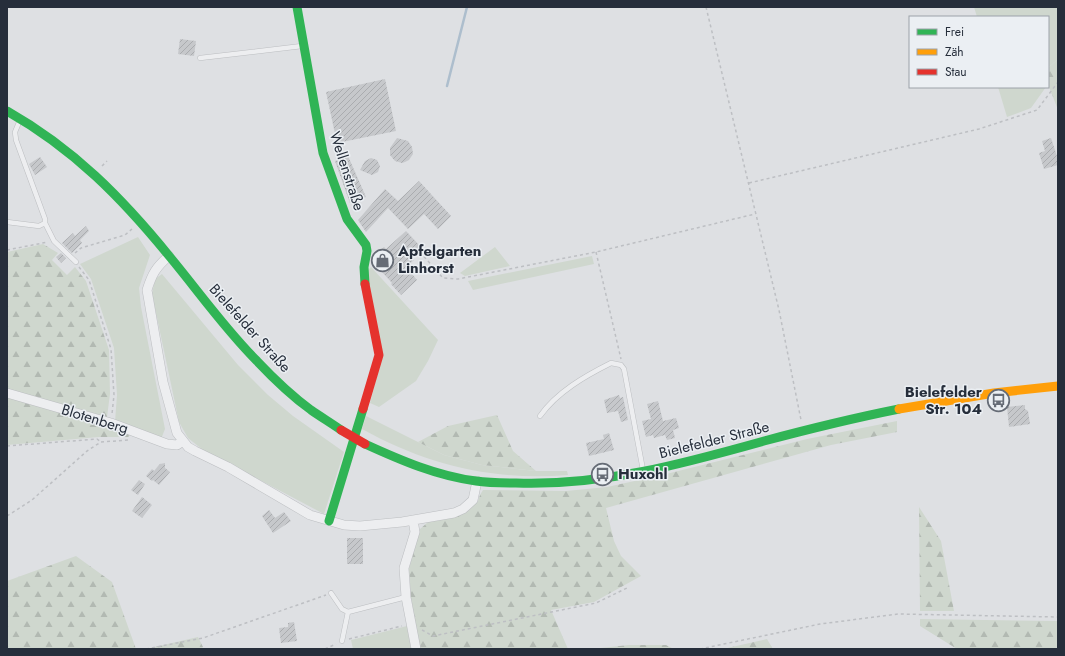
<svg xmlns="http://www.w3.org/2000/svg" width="1065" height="656" viewBox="0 0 1065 656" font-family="Jost,sans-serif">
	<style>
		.green { fill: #cfd7ce }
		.forest { fill: url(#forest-firs) }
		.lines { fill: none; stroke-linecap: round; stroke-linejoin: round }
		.stream { stroke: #adbecd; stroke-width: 2.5 }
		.building { fill: url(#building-hatch) }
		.lane-casing { stroke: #bcbec1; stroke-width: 5.5 }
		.street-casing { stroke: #bcbec1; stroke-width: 10 }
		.path { stroke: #bdbfc3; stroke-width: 1.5; stroke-dasharray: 3 3; stroke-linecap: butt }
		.lane { stroke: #edeef0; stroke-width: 4.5 }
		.street { stroke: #edeef0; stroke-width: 9 }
		.fast { stroke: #30b455; stroke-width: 9 }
		.slow { stroke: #ff9f0a; stroke-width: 9 }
		.jam { stroke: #e5322d; stroke-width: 9 }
		.jam-bridge { stroke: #e5322d; stroke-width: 9 }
		.labels { text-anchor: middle; stroke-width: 3; stroke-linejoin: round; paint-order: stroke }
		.street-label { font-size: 15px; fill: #262e3b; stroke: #ebeff3 }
		.poi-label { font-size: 15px; font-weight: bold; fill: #262e3b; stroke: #ebeff3; text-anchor: start }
	</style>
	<defs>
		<pattern id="forest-firs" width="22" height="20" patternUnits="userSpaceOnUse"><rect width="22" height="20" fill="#cfd7ce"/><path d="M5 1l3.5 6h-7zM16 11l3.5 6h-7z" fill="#b2b9b2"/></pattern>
		<pattern id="building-hatch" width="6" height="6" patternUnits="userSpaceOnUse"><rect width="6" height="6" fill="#c6c8cb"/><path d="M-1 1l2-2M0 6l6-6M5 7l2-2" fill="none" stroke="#aaacaf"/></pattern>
	</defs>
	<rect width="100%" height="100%" fill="#dee0e3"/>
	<!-- green -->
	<path class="green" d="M974,7H1058V59L1048,68V17H977Z
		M998,87H1046L1031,108L1007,117Z
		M138,237L150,255L139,288L141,307L165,429L161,439L115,422L117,395L114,348L91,279L80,264Z
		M495,247L510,266L465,276L460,273Z
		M592,256L594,264L473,290L468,281Z
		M371,267L438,340L428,361L416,381L379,407L370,403L382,357L367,272Z
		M162,274L238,365L268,395L293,416L344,452L324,514L203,450L188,438L179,422L152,294L155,279Z
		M366,416L444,455L482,465L536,471H567L568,475C493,481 427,465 362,429Z
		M407,626L411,649H353L351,640Z"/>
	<!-- forest -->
	<path class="forest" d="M1058,59V110L1048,84V68Z
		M43,244L58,253L52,260L67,275L75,267L86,281L109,350L110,394L107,417L7,389V252Z
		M7,397L131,434L128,437H99L7,445Z
		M497,415L513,451L536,471L482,465L444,455L418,442L448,426Z
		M897,421V432L831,445L606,508L614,541L621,556L641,576L594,602L551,610L568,649H420L411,598L409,569L419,530L428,522L456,517L469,510L478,501L480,495L483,490L566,491L607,487L662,475L807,439Z
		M919,507L941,541L954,611H920Z
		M76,556L112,582L136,649H7V581Z
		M920,619L1058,621V649H957L920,626Z
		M198,637L203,647L201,649H146Z
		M767,639L773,649H723Z
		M629,645H666L672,648L591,649Z"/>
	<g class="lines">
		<!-- stream -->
		<path class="stream" d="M447,86L467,7"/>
	</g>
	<!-- building -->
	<path class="building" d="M180,39L196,41L194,56L178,54Z
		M385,79L396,131L337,143L326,92Z
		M397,138L408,141L412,147L413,154L409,160L405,162L402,163L395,161L390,155V148Z
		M1051,138L1057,156L1058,155V165L1044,169L1039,153L1045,151L1042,141Z
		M348,156L366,197L350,203L335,161Z
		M40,157L47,167L35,175L29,164Z
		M371,158L377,160L380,166L378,172L372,175L360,170L365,161Z
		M419,181L451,216L438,229L424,214L408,229L388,208L366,232L358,220L385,189L398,201Z
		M86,226L89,231L80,240L82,243L72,253L62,243L73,233L75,236Z
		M406,231L421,247L411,257L414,260L406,267L417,280L401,295L391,284L392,283L373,262L381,253L379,251L384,247L386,249Z
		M61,253L66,258L61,263L56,257Z
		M619,395L620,398L623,397L628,420L621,422L618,411L607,413L604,400Z
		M658,401L663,421L676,418L679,428L673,430L675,438L667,440L665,435L654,438L653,435L646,437L642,421L651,419L647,404Z
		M1025,405V409L1028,411L1030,424L1009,427L1007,407Z
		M609,433L614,450L589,456L586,443L604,439L603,435Z
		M165,463V468L170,472L159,485L153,480L152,481L146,476L152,469L154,471L160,464Z
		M139,480L145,484L138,495L131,490Z
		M142,497L152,505L142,518L132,511Z
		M269,510L275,518L284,512L291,521L273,533L262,516Z
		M347,538H363V564H347Z
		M294,622L297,641L281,643L279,628L288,627V623Z"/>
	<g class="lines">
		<defs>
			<path id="lane" d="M200,58L302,46
				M7,222L39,226L45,223V219L16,140L15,132L20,120
				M45,223L54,241L76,262
				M540,416C557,392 585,376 611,363L621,365L624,369L643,470
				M331,593L342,609L348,612
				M342,641L348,612L406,597"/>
			<path id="street" d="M169,256C156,267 152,274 147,290L163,382L177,433L188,447L195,451L228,467L310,515L344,525L360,526L402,522L454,513L463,509L473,500L477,481
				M7,393L111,423L167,444L177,445L183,441
				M413,520L415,532L404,568L406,597L416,649"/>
		</defs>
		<!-- lane casing -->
		<use href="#lane" class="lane-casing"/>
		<!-- street casing -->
		<use href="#street" class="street-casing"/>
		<!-- path -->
		<path class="path" d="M706,7L779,310L801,420
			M102,166L107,161
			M749,183L979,129L1037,110L1058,82
			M7,250L48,242
			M420,252L443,278L458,279L596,252L755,214
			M596,252L621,359
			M75,253L81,248L125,235L132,229
			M79,267L89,280L111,349L114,395L112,414
			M7,446L97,439L101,442
			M7,516L32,500L87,451L101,442L129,440L130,439
			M422,630L433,636L596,603L627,588
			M349,639L402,626
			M146,649L203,638L326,595
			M325,649L336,644
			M700,649L820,624L898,614L1058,617"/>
		<!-- lane -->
		<use href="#lane" class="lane"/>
		<!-- street -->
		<use href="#street" class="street"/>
		<!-- fast -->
		<path class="fast" d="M297,7L323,153L347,219L366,245L367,251L364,267L365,284
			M7,111C74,149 122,198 170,257C199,292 225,329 257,361C274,379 292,396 311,410C321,417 331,423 341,430
			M365,444C400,460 437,476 476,481C489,483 503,483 516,483C602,486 682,464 764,441C809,429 854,418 899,409
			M329,521L363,409"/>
		<!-- slow -->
		<path class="slow" d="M899,409L994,393L1058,386"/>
		<!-- jam -->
		<path class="jam" d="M363,409L379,355L365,284"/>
		<!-- jam-bridge -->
		<path class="jam-bridge" d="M341,430L365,444"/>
	</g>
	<!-- icons -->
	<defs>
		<symbol id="shop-ring" viewBox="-11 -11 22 22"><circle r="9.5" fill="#ebeff3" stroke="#666c76" stroke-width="1.5"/><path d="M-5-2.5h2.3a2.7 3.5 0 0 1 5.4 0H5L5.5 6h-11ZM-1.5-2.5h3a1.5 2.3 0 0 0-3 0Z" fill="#666c76"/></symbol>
		<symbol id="bus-ring" viewBox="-11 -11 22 22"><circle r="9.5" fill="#ebeff3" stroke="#666c76" stroke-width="1.5"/><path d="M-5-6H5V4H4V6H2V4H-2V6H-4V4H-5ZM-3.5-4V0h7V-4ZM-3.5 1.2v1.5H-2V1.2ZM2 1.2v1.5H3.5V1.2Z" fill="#666c76"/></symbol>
	</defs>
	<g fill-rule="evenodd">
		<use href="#shop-ring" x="370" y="248" width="25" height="25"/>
		<use href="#bus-ring" x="986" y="388" width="25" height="25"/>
		<use href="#bus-ring" x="590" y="462" width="25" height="25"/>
	</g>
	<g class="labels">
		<!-- street labels -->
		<g class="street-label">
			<text transform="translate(347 171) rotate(72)" y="5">Wellenstraße</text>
			<text transform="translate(250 328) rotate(48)" y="5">Bielefelder Straße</text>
			<text transform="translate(95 419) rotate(17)" y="5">Blotenberg</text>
			<text transform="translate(714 440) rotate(-14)" y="5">Bielefelder Straße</text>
		</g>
		<!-- poi labels -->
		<g class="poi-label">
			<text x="398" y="256">Apfelgarten<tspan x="398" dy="17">Linhorst</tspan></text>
			<text x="982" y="397" text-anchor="end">Bielefelder<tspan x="982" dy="17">Str. 104</tspan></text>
			<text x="618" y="479">Huxohl</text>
		</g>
	</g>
	<!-- border -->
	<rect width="1065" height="656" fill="none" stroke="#262e3b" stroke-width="16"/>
	<!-- legend -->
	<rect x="909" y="16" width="140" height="72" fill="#ebeff3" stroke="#9ca2a9"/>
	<rect x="917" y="29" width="20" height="6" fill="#30b455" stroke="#9ca2a9"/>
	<text x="945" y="36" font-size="12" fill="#262e3b">Frei</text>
	<rect x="917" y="49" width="20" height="6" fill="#ff9f0a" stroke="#9ca2a9"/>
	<text x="945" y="56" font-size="12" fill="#262e3b">Zäh</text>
	<rect x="917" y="69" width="20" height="6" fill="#e5322d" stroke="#9ca2a9"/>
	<text x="945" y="76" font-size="12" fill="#262e3b">Stau</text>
</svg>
